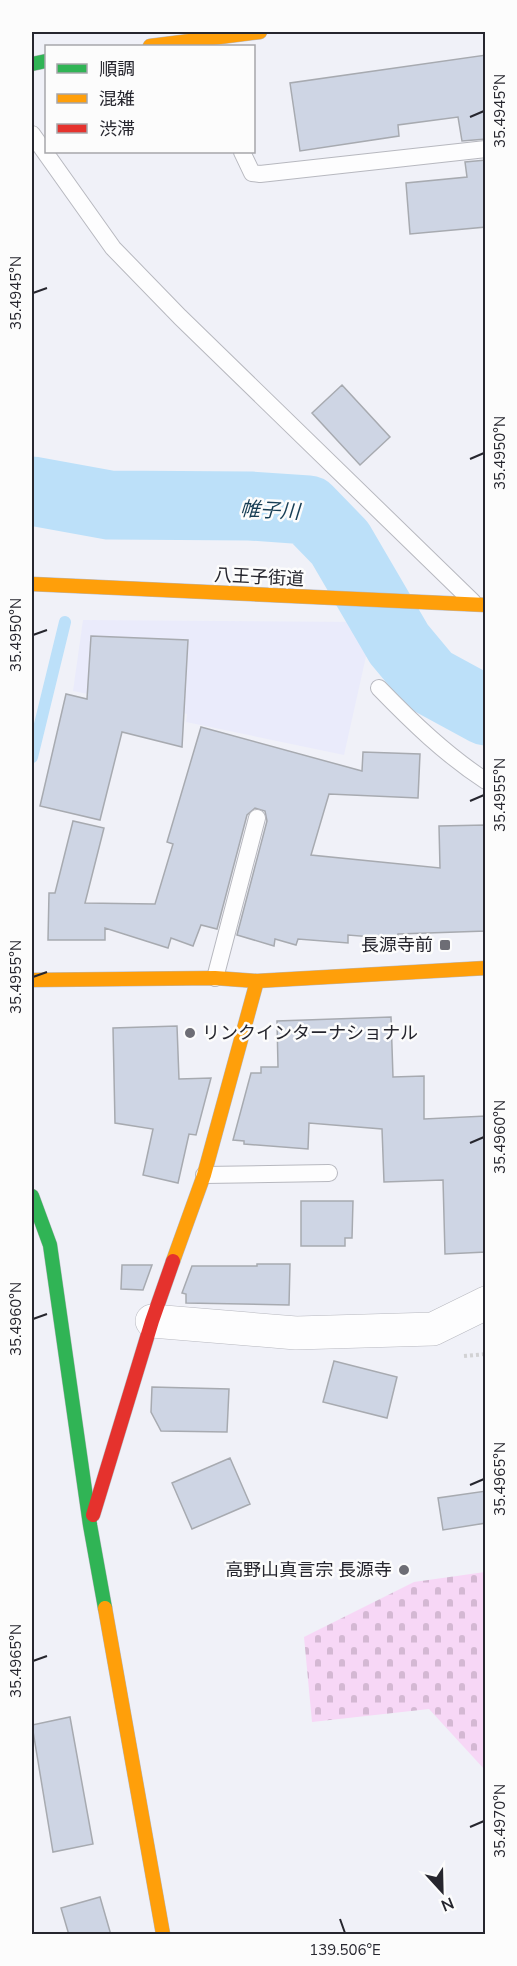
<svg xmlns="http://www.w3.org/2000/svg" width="517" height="1966" viewBox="0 0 517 1966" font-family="'Nunito Sans','Noto Sans JP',sans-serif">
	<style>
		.built { fill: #eaebfb }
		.cemetery { fill: url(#cemetery-stones) }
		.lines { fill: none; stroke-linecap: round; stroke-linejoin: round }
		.stream { stroke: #bce0f9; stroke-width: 12 }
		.river { stroke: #bce0f9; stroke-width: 69 }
		.building { fill: #ced5e4; stroke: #a7aab0; stroke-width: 1.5 }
		.lane-casing { stroke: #b7b8bf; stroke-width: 18 }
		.street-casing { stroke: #b7b8bf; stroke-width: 34 }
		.fast-casing { stroke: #b7b8bf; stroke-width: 15 }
		.slow-casing { stroke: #b7b8bf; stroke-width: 15 }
		.jam-casing { stroke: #b7b8bf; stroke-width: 15 }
		.path { stroke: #d2d2d4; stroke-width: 4; stroke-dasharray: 3 3; stroke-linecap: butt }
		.lane { stroke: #fdfdfe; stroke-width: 16 }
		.street { stroke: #fdfdfe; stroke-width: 33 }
		.fast { stroke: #30b455; stroke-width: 14 }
		.slow { stroke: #ff9f0a; stroke-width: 14 }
		.jam { stroke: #e5322d; stroke-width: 14 }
		.ticks { fill: none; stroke: #26262e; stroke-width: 2 }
		.poi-dot { fill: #6d6d75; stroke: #fcfcfc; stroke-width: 2 }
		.labels { text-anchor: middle; stroke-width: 5; stroke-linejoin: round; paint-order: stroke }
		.street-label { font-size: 18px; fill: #26262e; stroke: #fcfcfc }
		.poi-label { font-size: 18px; fill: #26262e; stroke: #fcfcfc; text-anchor: end }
		.water-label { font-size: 20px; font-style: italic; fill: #163d54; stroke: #fcfcfc }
		.neatline { fill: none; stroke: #26262e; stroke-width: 2 }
		.ticks-label { font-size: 15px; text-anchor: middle; fill: #26262e }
	</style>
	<defs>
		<pattern id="cemetery-stones" width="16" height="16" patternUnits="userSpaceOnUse" patternTransform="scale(1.5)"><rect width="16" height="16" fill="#f7d7f6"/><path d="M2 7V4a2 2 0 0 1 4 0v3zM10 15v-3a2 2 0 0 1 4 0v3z" fill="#d4b8d3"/></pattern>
	</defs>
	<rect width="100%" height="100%" fill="#f0f1f8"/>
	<!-- built -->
	<path class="built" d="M83,620L358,622L367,652L344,755L186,722L187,714L73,691Z"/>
	<!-- cemetery -->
	<path class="cemetery" d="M485,1572V1770L429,1709L312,1722L304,1637L414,1582Z"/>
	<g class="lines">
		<!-- stream -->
		<path class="stream" d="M32,757L65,622"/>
		<!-- river -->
		<path class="river" d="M32,491L109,505L250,506L308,510L340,543L399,644L429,680L486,711"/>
	</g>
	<!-- building -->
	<path class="building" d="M486,55V139L462,141L458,117L398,125L399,136L300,151L290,83Z
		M486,160V227L410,234L406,183L467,177L465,162Z
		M342,385L390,437L360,465L312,413Z
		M91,636L188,640L182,747L122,732L100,820L40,806L66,694L87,699Z
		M201,727L362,771L363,752L420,754L418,798L329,794L311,855L440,868L439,826L486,825V931L398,934L397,939L348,935V943L298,939L296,945L275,939L274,946L237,935L267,821L265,811L255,808L247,815L217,929L201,925L193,946L171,938L168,948L105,928V940H48L49,893H55L73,821L104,828L85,903L155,904L173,844L167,842Z
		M391,1017L393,1077L424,1076V1119L486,1116V1252L445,1254L443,1180L384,1182L382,1129L309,1123L308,1149L244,1144V1141L233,1140L251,1073H261V1067H278L277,1021Z
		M177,1026L179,1079L211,1078L196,1135L189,1134L178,1183L143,1175L153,1129L115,1123L113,1028Z
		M301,1201H353L352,1238H345V1246H301Z
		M257,1264H290L289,1305L186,1303V1294L182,1293L192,1266H257Z
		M122,1265H152L143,1290L121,1289Z
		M334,1361L397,1377L387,1418L323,1402Z
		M152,1387L229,1389L227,1432L161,1431L151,1412Z
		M230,1458L250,1504L192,1529L172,1483Z
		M486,1491V1523L443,1530L438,1498Z
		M70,1717L93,1844L53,1852L32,1725Z
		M100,1897L111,1935H69L61,1908Z"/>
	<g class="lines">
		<defs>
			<path id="lane" d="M32,134L113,248L180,317L473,602
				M242,152L252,173L260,174L486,149
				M379,688C412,722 446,755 486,781
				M215,978L257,818
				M204,1175L329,1173"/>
			<path id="street" d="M152,1321L296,1333L433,1329L486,1303"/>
			<path id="fast" d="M32,64L46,61
				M32,1196L50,1245L90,1525L105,1608"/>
			<path id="slow" d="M150,46L260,32
				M32,584L486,605
				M32,980L215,978L257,981L486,968
				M173,1261L204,1175L257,981
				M105,1608L163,1934"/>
			<path id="jam" d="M93,1515L152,1321L173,1261"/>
		</defs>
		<!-- lane casing -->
		<use href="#lane" class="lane-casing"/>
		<!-- street casing -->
		<use href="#street" class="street-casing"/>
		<!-- fast casing -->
		<use href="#fast" class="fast-casing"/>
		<!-- slow casing -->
		<use href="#slow" class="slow-casing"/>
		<!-- jam casing -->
		<use href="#jam" class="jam-casing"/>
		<!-- path -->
		<path class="path" d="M464,1356L486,1354"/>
		<!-- lane -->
		<use href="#lane" class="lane"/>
		<!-- street -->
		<use href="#street" class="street"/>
		<!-- fast -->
		<use href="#fast" class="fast"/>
		<!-- slow -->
		<use href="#slow" class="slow"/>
		<!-- jam -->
		<use href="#jam" class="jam"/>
	</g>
	<!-- ticks -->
	<path class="ticks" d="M470,117L484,111M33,293L47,288M470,459L484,453M33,635L47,630M470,801L484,795M33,977L47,972M470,1143L484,1137M33,1319L47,1314M470,1485L484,1479M33,1661L47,1656M470,1827L484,1821M340,1919L345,1933"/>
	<!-- markers -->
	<g class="poi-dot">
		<rect x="439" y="939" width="12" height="12" rx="3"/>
		<circle cx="190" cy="1033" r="6"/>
		<circle cx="404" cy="1570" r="6"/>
	</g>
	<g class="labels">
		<!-- street labels -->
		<g class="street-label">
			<text transform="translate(259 577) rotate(3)" y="6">八王子街道</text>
		</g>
		<!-- poi labels -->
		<g class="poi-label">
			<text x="433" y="951">長源寺前</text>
			<text x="202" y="1039" text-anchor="start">リンクインターナショナル</text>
			<text x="392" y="1576">高野山真言宗 長源寺</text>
		</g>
		<!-- water labels -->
		<g class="water-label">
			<text transform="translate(270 510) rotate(3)" y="7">帷子川</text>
		</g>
	</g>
	<!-- border -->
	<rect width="517" height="1966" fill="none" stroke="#fcfcfc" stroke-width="66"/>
	<!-- legend -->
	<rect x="45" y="45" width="210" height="108" fill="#fcfcfc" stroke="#a6a6aa" stroke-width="1.5"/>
	<rect x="57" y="64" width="30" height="9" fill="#30b455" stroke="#a6a6aa" stroke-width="1.5"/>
	<text x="99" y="75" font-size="18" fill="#26262e">順調</text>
	<rect x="57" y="94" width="30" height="9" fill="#ff9f0a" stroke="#a6a6aa" stroke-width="1.5"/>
	<text x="99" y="105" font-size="18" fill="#26262e">混雑</text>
	<rect x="57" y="124" width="30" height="9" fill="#e5322d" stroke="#a6a6aa" stroke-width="1.5"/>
	<text x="99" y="135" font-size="18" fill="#26262e">渋滞</text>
	<!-- north arrow -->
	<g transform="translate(442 1891) rotate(158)" stroke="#fcfcfc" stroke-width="4.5" paint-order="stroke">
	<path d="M0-4.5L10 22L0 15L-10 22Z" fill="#26262e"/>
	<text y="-9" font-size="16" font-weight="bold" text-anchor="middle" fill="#26262e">N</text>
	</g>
	<rect x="33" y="33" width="451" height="1900" class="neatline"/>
	<g class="ticks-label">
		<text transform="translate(500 111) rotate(-90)" y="5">35.4945°N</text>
		<text transform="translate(16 293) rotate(-90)" y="5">35.4945°N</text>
		<text transform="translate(500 453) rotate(-90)" y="5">35.4950°N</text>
		<text transform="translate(16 635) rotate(-90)" y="5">35.4950°N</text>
		<text transform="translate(500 795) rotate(-90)" y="5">35.4955°N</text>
		<text transform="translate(16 977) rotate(-90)" y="5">35.4955°N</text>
		<text transform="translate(500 1137) rotate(-90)" y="5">35.4960°N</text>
		<text transform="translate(16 1319) rotate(-90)" y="5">35.4960°N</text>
		<text transform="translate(500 1479) rotate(-90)" y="5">35.4965°N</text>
		<text transform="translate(16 1661) rotate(-90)" y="5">35.4965°N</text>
		<text transform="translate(500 1821) rotate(-90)" y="5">35.4970°N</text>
		<text x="345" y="1955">139.506°E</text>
	</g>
</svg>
